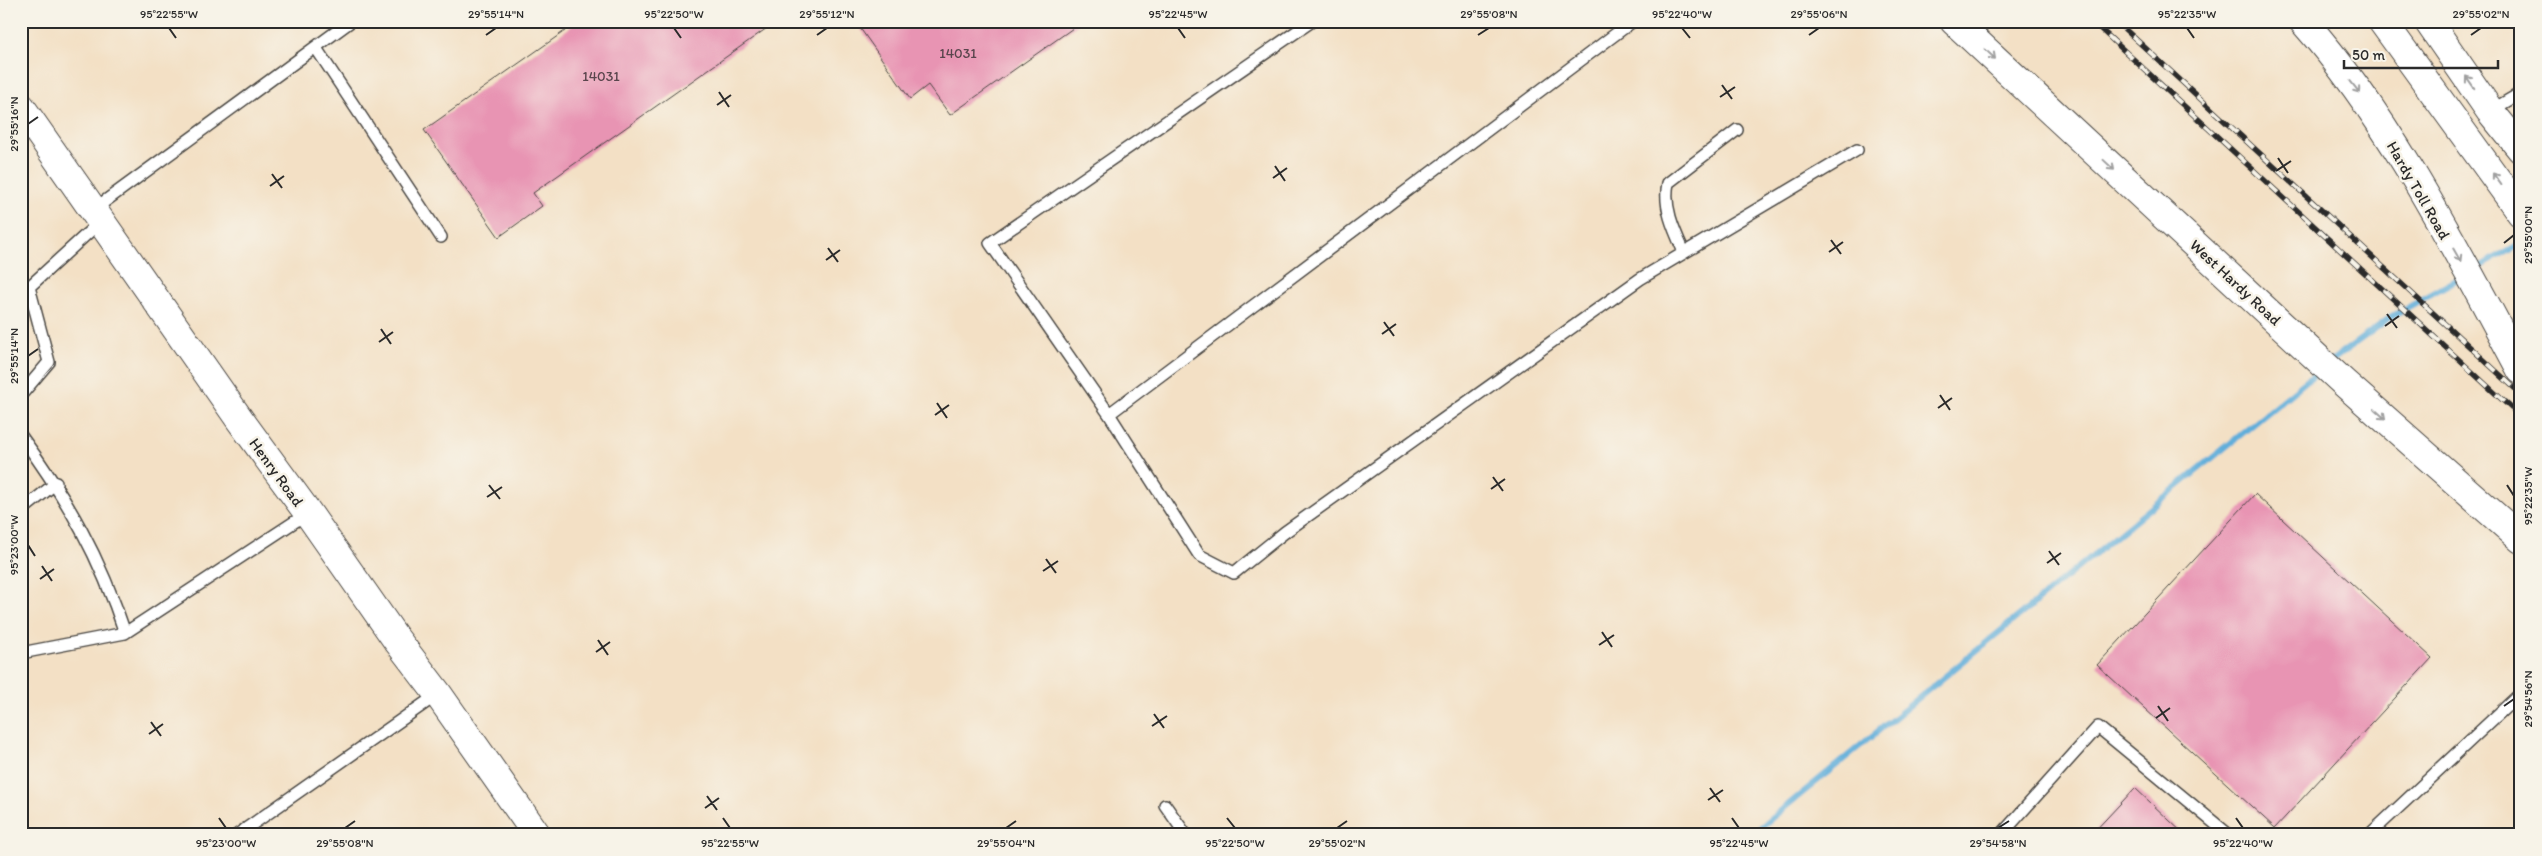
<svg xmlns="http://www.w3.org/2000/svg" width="2542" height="856" viewBox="0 0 2542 856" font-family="Itim,sans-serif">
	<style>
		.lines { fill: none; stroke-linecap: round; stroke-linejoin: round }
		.stream { stroke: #61aeda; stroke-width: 6 }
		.building { fill: #e894b3 }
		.lane-casing { stroke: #494642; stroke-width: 14 }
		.secondary-casing { stroke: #494642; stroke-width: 30 }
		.highway-casing { stroke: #494642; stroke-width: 30 }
		.lane { stroke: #fff; stroke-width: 11 }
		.secondary { stroke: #fff; stroke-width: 28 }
		.highway { stroke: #fff; stroke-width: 28 }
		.rail-casing { stroke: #2b2b2b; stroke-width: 5.5 }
		.rail { stroke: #f7f3e8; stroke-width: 4; stroke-dasharray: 11; stroke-linecap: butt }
		.oneway { stroke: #a0a0a0 }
		.ticks { fill: none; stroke: #2b2b2b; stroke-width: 2 }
		.labels { text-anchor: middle; stroke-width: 5; stroke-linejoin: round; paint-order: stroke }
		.number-label { font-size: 14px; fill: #5a454d }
		.street-label { font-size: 16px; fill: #2b2b2b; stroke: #f7f3e8 }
		.neatline { fill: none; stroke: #2b2b2b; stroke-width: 2 }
		.ticks-label { font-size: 12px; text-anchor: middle; fill: #2b2b2b }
	</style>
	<rect width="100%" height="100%" fill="#f7f3e8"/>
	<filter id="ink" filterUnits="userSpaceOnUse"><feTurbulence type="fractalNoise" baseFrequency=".02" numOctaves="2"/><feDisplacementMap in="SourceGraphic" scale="10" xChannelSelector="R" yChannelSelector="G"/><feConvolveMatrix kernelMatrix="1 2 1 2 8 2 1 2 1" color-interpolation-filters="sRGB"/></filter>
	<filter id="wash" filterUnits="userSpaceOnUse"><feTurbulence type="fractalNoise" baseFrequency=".0096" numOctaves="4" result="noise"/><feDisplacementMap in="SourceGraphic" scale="20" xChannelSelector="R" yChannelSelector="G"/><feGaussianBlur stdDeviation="1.12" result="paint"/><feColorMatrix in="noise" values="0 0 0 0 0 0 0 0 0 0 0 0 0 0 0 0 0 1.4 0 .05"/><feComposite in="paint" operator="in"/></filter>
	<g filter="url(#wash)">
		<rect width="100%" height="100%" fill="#f3e0c5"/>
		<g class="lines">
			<!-- stream -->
			<path class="stream" d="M2474,270L2521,243
				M2331,361L2391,317L2463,276
				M1751,835L2321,369"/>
		</g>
		<g id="blocks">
			<!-- building -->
			<path class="building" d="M579,21H777L533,193L542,206L499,237L424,130Z
				M855,21H1083L950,115L928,85L910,99Z
				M2255,494L2432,658L2275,828L2097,665Z
				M2135,788L2185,835H2091Z"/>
		</g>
	</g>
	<g filter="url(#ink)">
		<use href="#blocks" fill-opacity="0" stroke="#494642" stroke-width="1"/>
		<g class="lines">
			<defs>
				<path id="lane" d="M1312,21L990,243L1109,414L1633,21
					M316,48L441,237
					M2490,111L2521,93
					M93,210L351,21
					M1684,252C1674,230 1663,207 1668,183L1737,130
					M21,286L29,287L101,221
					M21,395L49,362L29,287
					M1109,414L1199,555L1234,573L1285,532L1640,279L1857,150
					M21,436C68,500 100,557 125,633
					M21,511L56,483
					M21,653L125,633L308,513
					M1165,805L1186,835
					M237,835L438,694
					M2001,835L2098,727L2229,835
					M2369,835L2521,693"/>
				<path id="secondary" d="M1954,21L2343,382L2521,539
					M2428,21L2490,111L2521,149
					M21,107L240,420L308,513L396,639L438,694L537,835"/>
				<path id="highway" d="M2303,21C2391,120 2458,253 2521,370
					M2382,21L2521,213"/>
			</defs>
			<!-- lane casing -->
			<use href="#lane" class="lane-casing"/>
			<!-- secondary casing -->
			<use href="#secondary" class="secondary-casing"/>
			<!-- highway casing -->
			<use href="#highway" class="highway-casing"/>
			<!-- lane -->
			<use href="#lane" class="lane"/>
			<!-- secondary -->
			<use href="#secondary" class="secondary"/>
			<!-- highway -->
			<use href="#highway" class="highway"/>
			<defs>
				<path id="rail" d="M2092,21L2521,417
					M2116,21L2521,394"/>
			</defs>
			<!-- rail casing -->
			<use href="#rail" class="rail-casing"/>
			<!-- rail -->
			<use href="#rail" class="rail"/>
		</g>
		<!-- one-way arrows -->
		<defs><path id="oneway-shaft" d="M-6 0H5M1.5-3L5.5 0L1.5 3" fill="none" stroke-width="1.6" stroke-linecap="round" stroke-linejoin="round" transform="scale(1.25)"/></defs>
		<g class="oneway">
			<use href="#oneway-shaft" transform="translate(1990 54) rotate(43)"/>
			<use href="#oneway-shaft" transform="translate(2470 82) rotate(-125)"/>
			<use href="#oneway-shaft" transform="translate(2355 87) rotate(52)"/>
			<use href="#oneway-shaft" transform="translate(2109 165) rotate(43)"/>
			<use href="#oneway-shaft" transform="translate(2497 179) rotate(-126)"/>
			<use href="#oneway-shaft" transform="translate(2457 255) rotate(60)"/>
			<use href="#oneway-shaft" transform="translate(2380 414) rotate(42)"/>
		</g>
	</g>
	<!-- ticks -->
	<path class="ticks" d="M169,28L176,38M674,28L681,38M1178,28L1185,38M1682,28L1690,38M2187,28L2194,38M486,35L496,28M817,35L827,28M1478,35L1489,28M1809,35L1819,28M2471,35L2481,28M1722,85L1732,99M719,92L729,107M1720,97L1735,87M717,105L731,95M28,124L38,117M2278,158L2288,173M1275,166L1285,181M2276,171L2291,161M272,174L282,188M1273,178L1287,168M270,186L284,176M1831,240L1841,254M2504,243L2514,235M828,248L838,262M1829,252L1843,242M826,260L840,250M2387,314L2397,328M1384,322L1394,336M2385,326L2399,316M381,329L391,344M1382,334L1396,324M379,342L393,332M28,356L38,349M1940,395L1950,410M937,403L947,418M1938,408L1952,398M935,415L949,405M1493,477L1503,491M489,485L500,499M2507,485L2514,496M1491,489L1505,479M487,497L502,487M28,545L35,556M2049,551L2059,565M1046,559L1056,573M2047,563L2061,553M42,566L52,581M1043,571L1058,561M40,579L54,569M1602,632L1612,647M598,640L608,655M1599,645L1614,635M596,652L610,642M2158,706L2168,721M2504,706L2514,699M1154,714L1164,728M2156,718L2170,708M151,722L161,736M1152,726L1167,716M149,734L163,724M1710,788L1720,802M707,796L717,810M1708,800L1723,790M705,808L719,798M219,818L226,828M723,818L730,828M1227,818L1235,828M1732,818L1739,828M2236,818L2243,828M345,828L355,821M1006,828L1016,821M1337,828L1347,821M1998,828L2009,821"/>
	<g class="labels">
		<!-- number labels -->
		<g class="number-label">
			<text x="958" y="58">14031</text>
			<text x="601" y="81">14031</text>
		</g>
		<!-- street labels -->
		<g class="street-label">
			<text transform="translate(2419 190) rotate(60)" y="6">Hardy Toll Road</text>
			<text transform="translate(2236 282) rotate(43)" y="6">West Hardy Road</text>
			<text transform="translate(277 472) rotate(54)" y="6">Henry Road</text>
		</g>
	</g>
	<!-- margin -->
	<rect width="2542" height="856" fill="none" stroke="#f7f3e8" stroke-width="55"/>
	<!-- scale -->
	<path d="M2344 60v8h154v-8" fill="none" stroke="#2b2b2b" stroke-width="2.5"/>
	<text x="2352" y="60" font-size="15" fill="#2b2b2b" stroke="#f7f3e8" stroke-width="4" paint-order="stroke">50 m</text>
	<rect x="28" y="28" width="2486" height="800" class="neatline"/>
	<g class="ticks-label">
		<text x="169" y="18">95°22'55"W</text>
		<text x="496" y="18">29°55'14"N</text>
		<text x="674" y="18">95°22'50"W</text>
		<text x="827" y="18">29°55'12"N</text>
		<text x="1178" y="18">95°22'45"W</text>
		<text x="1489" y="18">29°55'08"N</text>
		<text x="1682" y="18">95°22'40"W</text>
		<text x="1819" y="18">29°55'06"N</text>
		<text x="2187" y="18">95°22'35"W</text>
		<text x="2481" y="18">29°55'02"N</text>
		<text transform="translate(14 124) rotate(-90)" y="4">29°55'16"N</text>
		<text transform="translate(2528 235) rotate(-90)" y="4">29°55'00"N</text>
		<text transform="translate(14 356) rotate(-90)" y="4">29°55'14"N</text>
		<text transform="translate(2528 496) rotate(-90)" y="4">95°22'35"W</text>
		<text transform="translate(14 545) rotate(-90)" y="4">95°23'00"W</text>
		<text transform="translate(2528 699) rotate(-90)" y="4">29°54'56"N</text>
		<text x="226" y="847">95°23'00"W</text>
		<text x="345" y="847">29°55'08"N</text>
		<text x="730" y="847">95°22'55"W</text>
		<text x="1006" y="847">29°55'04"N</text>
		<text x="1235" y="847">95°22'50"W</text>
		<text x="1337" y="847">29°55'02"N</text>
		<text x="1739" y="847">95°22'45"W</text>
		<text x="1998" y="847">29°54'58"N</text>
		<text x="2243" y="847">95°22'40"W</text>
	</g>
</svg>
